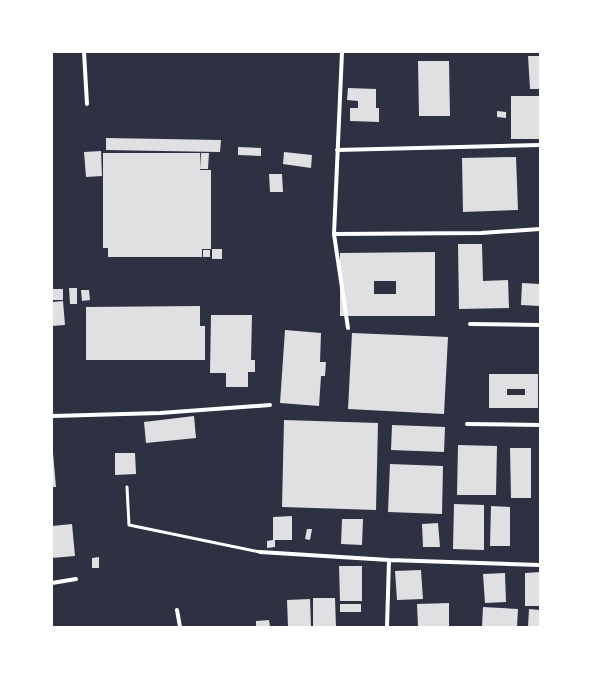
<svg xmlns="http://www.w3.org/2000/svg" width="592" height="679" viewBox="0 0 592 679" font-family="Spectral,serif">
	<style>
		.building { fill: #e0e0e3; fill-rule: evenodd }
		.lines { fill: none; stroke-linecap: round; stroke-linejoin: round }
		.service { stroke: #fff; stroke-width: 3 }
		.minor { stroke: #fff; stroke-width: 4 }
	</style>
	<rect width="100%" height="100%" fill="#2d3142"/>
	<!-- building -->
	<path class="building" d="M528,56H540V89H530Z
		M418,61H449L450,116H419Z
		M348,88L376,89V108H379V122L350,121V108H358V101L347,100Z
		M511,96H540V139H511Z
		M497,111L506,112V118L497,117Z
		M106,138L221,140L220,152L106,150Z
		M238,147L261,148V156L238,155Z
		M101,151L102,176L86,177L84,152Z
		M284,152L312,155L311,168L283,164Z
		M103,153H200V170H211V249H202V257H108V248H103Z
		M201,153H209L208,169H200Z
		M516,157L518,210L463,212L462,158Z
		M269,174H282L283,192H270Z
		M458,244H482L483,281L508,280L509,308L459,309Z
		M212,249H222V259H212Z
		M203,250H210V257H203Z
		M435,252V316H340V253ZM374,281H396V294H374Z
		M522,283L540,284V306L521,305Z
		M69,288H77V304H70Z
		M52,289H63V300H52Z
		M81,290H89L90,300L82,301Z
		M63,301L65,325L52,326V302Z
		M200,306V326H205V360H86V307Z
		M211,315H252L251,360H255V372H248V387H226V373H210Z
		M285,330L321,333L320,362H326L325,376H321L319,406L280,403Z
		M352,333L448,337L444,414L348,409Z
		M489,374H538V408H489ZM507,389H525V395H507Z
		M194,416L196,438L146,443L144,422Z
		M284,420L378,423L376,510L282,507Z
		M392,425L445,427L444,452L391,450Z
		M458,445L497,446L496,495H457Z
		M510,448H531V498H511Z
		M52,453H53L56,487H52Z
		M115,453H135L136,474L115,475Z
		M390,464L443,466L442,514L388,512Z
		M454,504L484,505V550L453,549Z
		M491,506L510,507V546H490Z
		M292,516V540H275V547L267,548V541L273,540V517Z
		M342,519H363L362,545L341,544Z
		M438,523L440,547H423L422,524Z
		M72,524L75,556L52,558V526Z
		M307,529H312L310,540L305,539Z
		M99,557V568H92V558Z
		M339,566H362V601H340Z
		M421,570L423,599L397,600L395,571Z
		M540,572V606H525V573Z
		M505,573L506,602L485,603L483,574Z
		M313,598H335L336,627H313Z
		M310,599L311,627H288L287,600Z
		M449,603V627H418L417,604Z
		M340,604H361V612H340Z
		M483,607L518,609L517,627H482Z
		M529,609L540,610V627H528Z
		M269,620L270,627H256V621Z"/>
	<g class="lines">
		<!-- service -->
		<path class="service" d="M127,487L129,525L260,552"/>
		<!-- minor -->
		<path class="minor" d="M84,52L87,104
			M342,52L334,234L348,328
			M337,150L540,145
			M334,234L481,233L540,229
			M470,324L540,325
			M52,416L160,413L270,405
			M467,424L540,425
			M260,552L389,560
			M52,583L76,579
			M177,610L180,627
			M387,627L389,560L540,565"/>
	</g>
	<!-- border -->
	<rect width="592" height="679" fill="none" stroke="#ffffff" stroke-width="106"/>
</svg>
